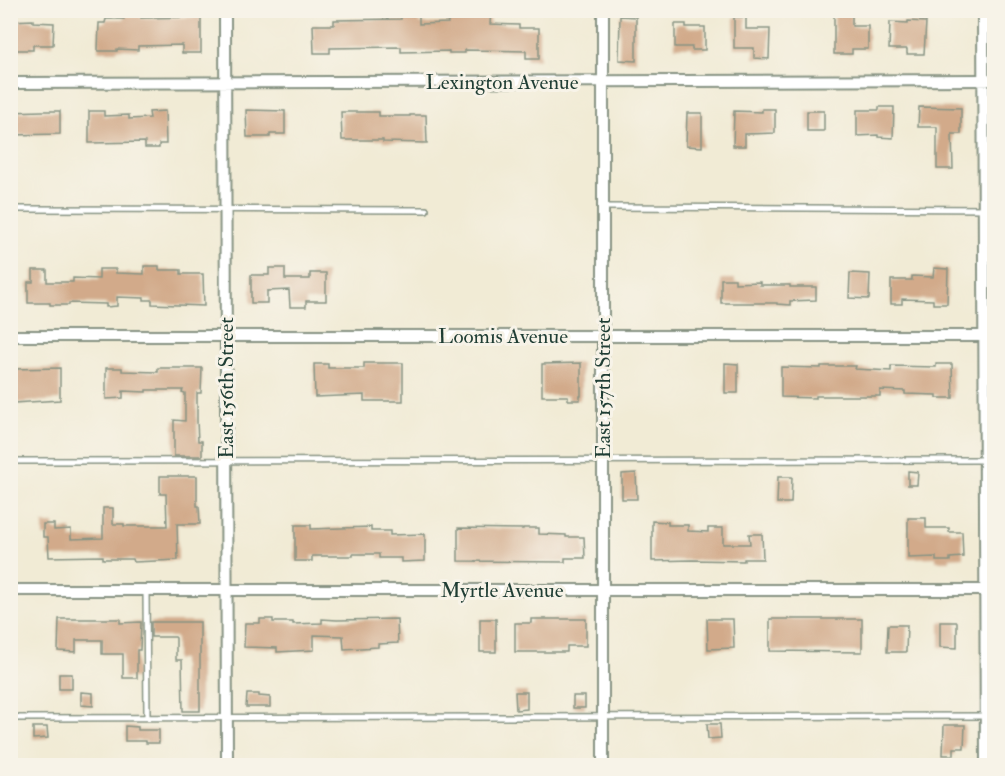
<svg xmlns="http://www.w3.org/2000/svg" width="1005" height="776" viewBox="0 0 1005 776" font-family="'IM FELL Double Pica',serif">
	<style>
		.building { fill: #d2aa8a }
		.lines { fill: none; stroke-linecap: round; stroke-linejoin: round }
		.service-casing { stroke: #889484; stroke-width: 8 }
		.minor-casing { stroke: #889484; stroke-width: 14 }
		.service { stroke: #fff; stroke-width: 5 }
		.minor { stroke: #fff; stroke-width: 10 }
		.labels { text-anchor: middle; stroke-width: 6; stroke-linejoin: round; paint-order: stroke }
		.street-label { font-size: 21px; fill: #1f3d34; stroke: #f7f3e8 }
	</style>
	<rect width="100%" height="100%" fill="#f7f3e8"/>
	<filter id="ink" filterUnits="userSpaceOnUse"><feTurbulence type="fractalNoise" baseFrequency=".0167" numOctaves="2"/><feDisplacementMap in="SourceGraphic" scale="12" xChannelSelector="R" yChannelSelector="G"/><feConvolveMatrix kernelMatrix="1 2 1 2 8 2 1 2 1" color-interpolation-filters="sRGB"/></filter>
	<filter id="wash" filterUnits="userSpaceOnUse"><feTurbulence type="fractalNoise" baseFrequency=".008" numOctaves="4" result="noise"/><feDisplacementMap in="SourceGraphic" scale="24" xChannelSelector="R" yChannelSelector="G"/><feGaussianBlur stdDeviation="1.35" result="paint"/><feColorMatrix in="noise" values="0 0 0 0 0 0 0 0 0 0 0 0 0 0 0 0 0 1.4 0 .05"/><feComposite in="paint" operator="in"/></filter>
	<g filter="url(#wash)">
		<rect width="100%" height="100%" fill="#f1ebd5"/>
		<g id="blocks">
			<!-- building -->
			<path class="building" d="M471,10H491L490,24L519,25V28H539V59H526V51L465,50V53H449V51L401,52V47L330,48V53H314L313,25H334V20L401,19V14H419V24L448,23V15H471Z
				M834,10H852V26H868V49H852V54H834Z
				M124,15H141V18L201,17V53H182V45L138,46V50L117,49V51H98L99,23H105L106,19H124Z
				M620,16L636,17V61L619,60Z
				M734,17H746V29H770L769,59L754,58V48H734Z
				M33,20V22L54,23L53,45H33V50H10V21Z
				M908,21L926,22L924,54H907V49H889L890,22L908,23Z
				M675,24H686V27H705V50H692V47H675Z
				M879,107H894L893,138L878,137V135L857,136V110H879Z
				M919,107L961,108V134H952L953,169H937V127H918Z
				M762,109H775V133L745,134V146H733L734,111L762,112Z
				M246,110L285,111V134H270V137H247Z
				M42,111H60V134L10,135V112Z
				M89,111H104V116L129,115V119L150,118L149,112L165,111L166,144H159V148H145V142L89,143Z
				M807,111H824V131H807Z
				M341,112H379V116H410V115H426L427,143L383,142V140H342Z
				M687,113H702V147L686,146Z
				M144,266H159V270H181V274H203L204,306L152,304V300H144V298L117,297V306L106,307V304L69,303V305H50V303H28V282H33V270H47V282H73V278L99,279V269H116V273L144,274Z
				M269,268H285V279H310V273H326V301H306V307H290L289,290L267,291V303H251V275H269Z
				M934,268L948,269L947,304H933V300L902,299V304H891V280H912V276L933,277Z
				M850,273L870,274L869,299L849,298Z
				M721,279H735V283L760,282V285H790V287H816V300L790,301V305L777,304V303H721Z
				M364,363H403V401H364V395L315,397L314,364H328V368H364Z
				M581,363V396H580V400H568V396H542V364Z
				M725,363L738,364V393H725Z
				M936,364H952L953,398H937V395L905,394V391L880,390V396H816V398L781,397V367L821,368V366H856L855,369L891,371V366L936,367Z
				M60,368V400L14,403V369Z
				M106,368H122V371L158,372V368H202L201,393H197V421L198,441H202V456H174V420L185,421V393L182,392L183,390H146V392L123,391V398L106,399Z
				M908,471L918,472L917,485H908Z
				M636,473L637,499H622V474Z
				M160,476H197V506H199L200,524H177L178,560L134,562L133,559H103V556L49,557L48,537H43V524H54V530L71,529V539L103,538V508H113V524H124V526H167L166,494H160Z
				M778,477H792L791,503H777Z
				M908,518H926V528H949V532H962L963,557L950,558V561H936V557L908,558Z
				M652,521L668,522V525H688V531L708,532V528H723V544H750L749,534H762L763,559H744V561L692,560L652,561Z
				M295,525H311V529L371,527V531H390V535L425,534V561L401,562V558H379V554H353V556H312V561H295Z
				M458,528L523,529V528H539V534L566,535V537H584L585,558H565V562L458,561Z
				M59,619H120V623L141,622L140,650H137V678H123V654H102V640H76V652L58,651Z
				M260,619H273V622H293V624L322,623V619L337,620L397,619L398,643L378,644V647L344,649L343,636L314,635V650L277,652V648L244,647L245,623H260Z
				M480,619H496V652H480Z
				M531,619H586V646H567V652H515V623H531Z
				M707,619H733L734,648L708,649Z
				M770,619H862V652L770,651Z
				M151,622H200V711H183L182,660H176V638L175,637H151Z
				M940,622H957V648L940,647Z
				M888,625H907L906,652H887Z
				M59,674H72V689H59Z
				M81,692L93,693V706L81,705Z
				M515,692H527V709L516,710Z
				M247,694H259V696L270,697V707H246Z
				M573,696H585V708H573Z
				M707,724H720L721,738L708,739Z
				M944,725H965L964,748H954V755H943Z
				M125,726L138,727V730H159V743H146V741H125Z
				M33,727H47L48,738L33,739Z"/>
		</g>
	</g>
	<g filter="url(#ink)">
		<use href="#blocks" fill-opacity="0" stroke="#889484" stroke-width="1.5"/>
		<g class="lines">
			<defs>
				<path id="service" d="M603,207L994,209
					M10,209L426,210
					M10,461L994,460
					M146,590L147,717
					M10,718L994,716"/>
				<path id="minor" d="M225,10L227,766
					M603,10V766
					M983,10L986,766
					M10,83L994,80
					M10,336H994
					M10,590H994"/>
			</defs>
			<!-- service casing -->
			<use href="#service" class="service-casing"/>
			<!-- minor casing -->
			<use href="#minor" class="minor-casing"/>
			<!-- service -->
			<use href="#service" class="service"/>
			<!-- minor -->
			<use href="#minor" class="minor"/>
		</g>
	</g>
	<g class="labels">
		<!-- street labels -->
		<g class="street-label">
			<text x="502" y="89">Lexington Avenue</text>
			<text x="503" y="343">Loomis Avenue</text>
			<text transform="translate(226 388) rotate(-90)" y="7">East 156th Street</text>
			<text transform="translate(603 388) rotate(-90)" y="7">East 157th Street</text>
			<text x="502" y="597">Myrtle Avenue</text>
		</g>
	</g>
	<!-- margin -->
	<rect width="1005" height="776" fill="none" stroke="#f7f3e8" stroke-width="36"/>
</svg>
